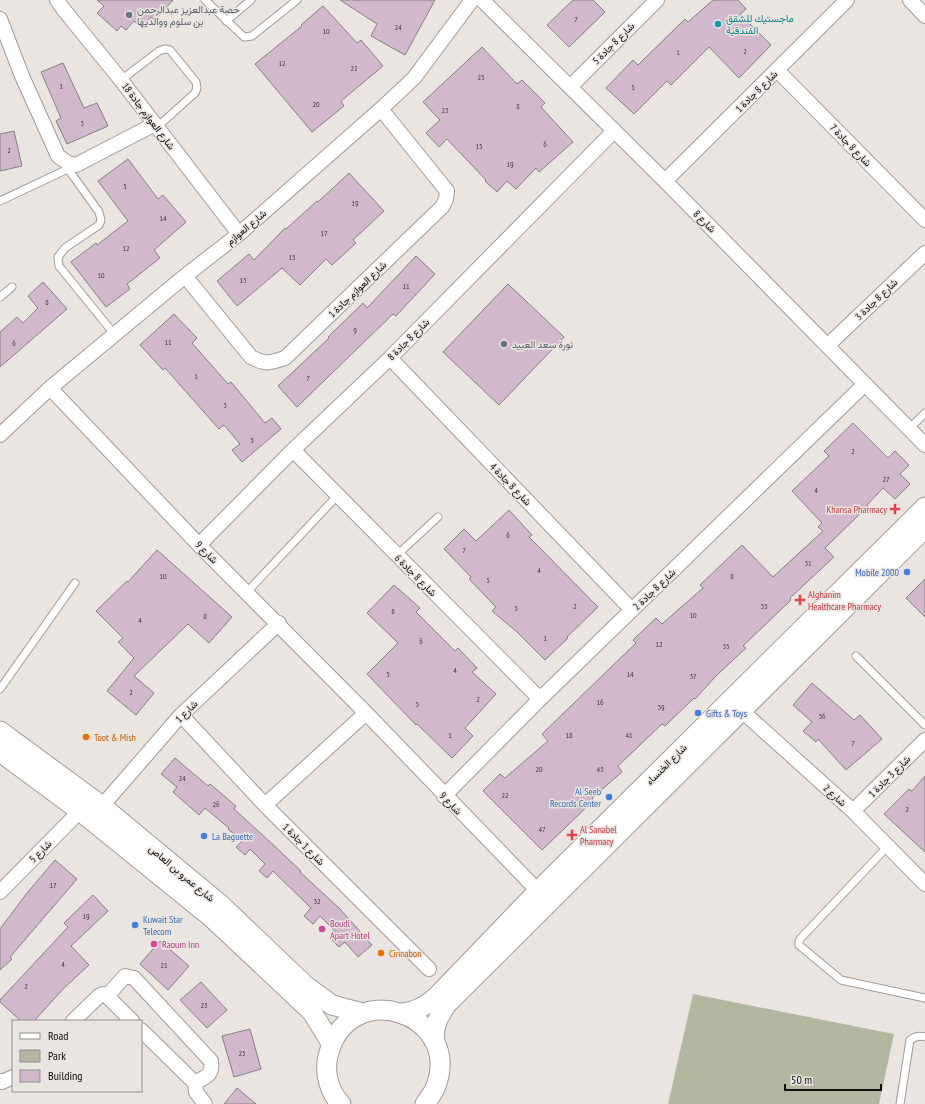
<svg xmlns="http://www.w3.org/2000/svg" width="925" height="1104" viewBox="0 0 925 1104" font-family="'PT Sans Narrow',Vazirmatn,sans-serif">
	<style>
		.green { fill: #b3b7a0 }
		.building { fill: #d2b8cd; stroke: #858084 }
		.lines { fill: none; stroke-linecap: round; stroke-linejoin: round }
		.lane-casing { stroke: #a09b98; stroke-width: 9 }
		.street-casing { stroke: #a09b98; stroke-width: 16 }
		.secondary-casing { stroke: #a09b98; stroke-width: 21 }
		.lane { stroke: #fff; stroke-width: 7 }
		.street { stroke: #fff; stroke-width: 14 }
		.secondary { stroke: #fff; stroke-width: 19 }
		.worship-dot { fill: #6b7280; stroke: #eae5e1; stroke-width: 1.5 }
		.culture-dot { fill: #0f9aa8; stroke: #eae5e1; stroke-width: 1.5 }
		.health-dot { fill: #e0444e; stroke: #eae5e1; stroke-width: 1.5 }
		.shop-dot { fill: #3f7fe0; stroke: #eae5e1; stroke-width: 1.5 }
		.food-dot { fill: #e8710a; stroke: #eae5e1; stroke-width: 1.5 }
		.hotel-dot { fill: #d1479c; stroke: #eae5e1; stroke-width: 1.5 }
		.labels { text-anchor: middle; stroke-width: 3; stroke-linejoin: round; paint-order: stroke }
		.number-label { font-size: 8px; fill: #40383c }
		.worship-label { font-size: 10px; fill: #5b616d; stroke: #eae5e1; text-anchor: start }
		.culture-label { font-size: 10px; fill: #0d838f; stroke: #eae5e1; text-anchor: start }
		.street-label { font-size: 10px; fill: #0f0e0c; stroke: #eae5e1 }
		.health-label { font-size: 10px; fill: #be3a42; stroke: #eae5e1; text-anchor: start }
		.shop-label { font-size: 10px; fill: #366cbe; stroke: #eae5e1; text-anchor: start }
		.food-label { font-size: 10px; fill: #c56008; stroke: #eae5e1; text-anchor: start }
		.hotel-label { font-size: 10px; fill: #b23c85; stroke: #eae5e1; text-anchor: start }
	</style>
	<rect width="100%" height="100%" fill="#eae5e1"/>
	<!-- green -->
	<path class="green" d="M693,994L894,1034L879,1104H668Z"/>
	<!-- building -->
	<path class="building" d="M97,0H173L155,20L151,17L145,24L140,20L137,24L134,21L126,30L121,26L117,31L97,13L104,6Z
		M340,0H435L405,55L371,36L377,24Z
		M573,0H593L605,12L569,47L547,25Z
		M713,0H738L746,9L740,14L771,45L739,78L709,47L671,85L667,81L634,114L606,88L633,60L638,65L685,19L688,22Z
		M323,6L357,43L361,40L383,66L341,101L344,106L312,132L255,64L302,26L301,25Z
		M482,47L517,84L522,80L545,103L541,107L573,142L539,172L536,168L516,189L507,181L497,192L485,181L486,180L447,139L439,147L426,133L440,120L423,102Z
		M63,63L84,108L97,103L108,126L67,144L56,121L61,118L41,72Z
		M14,131L22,166L0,171V134Z
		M128,159L158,199L163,195L186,222L154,250L160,258L127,284L130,289L106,307L71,262L96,243L97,245L128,221L98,181Z
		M349,173L384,211L353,240L356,243L332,265L326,259L300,285L282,268L237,306L217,281L249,254L254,260L285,228L286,229L317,201L318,202Z
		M416,256L435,274L396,316L393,314L297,407L278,386L329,338L328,337L363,303L367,308Z
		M43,282L67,309L0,367V332L17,317L23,323L38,308L28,296Z
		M508,284L564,337L499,405L443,352Z
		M174,314L197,338L192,343L228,384L231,382L265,423L272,418L281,429L242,462L232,450L240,444L224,425L219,429L165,368L163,370L140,345Z
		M853,423L888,458L895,451L909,465L900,474L910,484L895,499L883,488L867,505L868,506L825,548L834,557L790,598L791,600L743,646L746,648L716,676L695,699L694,698L665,726L662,724L618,766L622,772L592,798L594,800L542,850L483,791L500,774L505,778L548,741L542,734L636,643L633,640L656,618L662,624L703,588L700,585L742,545L773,577L823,531L818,527L822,523L792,491L829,456L824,451Z
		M509,510L532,535L529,537L598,607L567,637L568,638L545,660L517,632L492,611L496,607L469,579L471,577L444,549L464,529L476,541Z
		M157,550L232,617L209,643L188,624L134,676L154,693L136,715L107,691L134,658L118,642L123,638L96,611L127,581L128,582Z
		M925,579V617L906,598Z
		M394,585L420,608L416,612L455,651L458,648L477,668L472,672L496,694L465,728L473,736L452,758L417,724L416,725L367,674L398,643L367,613Z
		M812,683L854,720L860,715L882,739L846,770L818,739L816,742L803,731L812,722L793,705Z
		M175,758L208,786L210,784L236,806L234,809L268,840L301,871L300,872L340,909L372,945L358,957L345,942L339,947L332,940L338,935L328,924L320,916L313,924L304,916L311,908L273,871L267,878L259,871L265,864L250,849L245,855L236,847L242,841L228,829L229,828L205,808L199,815L173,792L177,787L161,774Z
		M925,776V852L884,814L909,789L912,791Z
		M55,860L77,879L10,957L12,959L0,970V929L27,893Z
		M93,895L108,911L71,946L89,965L63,989L34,1021H21L0,1002V1000L68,927L64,923Z
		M160,941L189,966L168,990L140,964Z
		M201,982L227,1010L207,1028L180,1000Z
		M250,1029L261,1069L234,1077L222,1036Z
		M237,1088L256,1104H224Z"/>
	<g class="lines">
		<defs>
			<path id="lane" d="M205,0L244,37L252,36L297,0
				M226,21L251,0
				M121,80L159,51L165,49L170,50L196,82L197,88L195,93L157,127
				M68,169L99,212L101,220L99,225L65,248L58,257L59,266L115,335
				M0,201L72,167
				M0,297L12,287
				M909,429L925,413
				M397,555L438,517
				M247,592L338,495
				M856,656L925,725
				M0,689L75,583
				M888,846L801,938L799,941V945L841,980L925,998
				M900,1104L910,1040C915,1036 919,1035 925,1037"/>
			<path id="street" d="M57,0L64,10L121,80L239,234
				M482,0L665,181L925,445
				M910,0L925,16
				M0,19L22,76L58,156L68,163L76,165L155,124
				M777,70L925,220
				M570,87L657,0
				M665,181L847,0
				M185,276L251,357C266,365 270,363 285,358L442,207L446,199L447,191L381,109
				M827,346L925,253
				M390,358L632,610
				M50,388L199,545L366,713L538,891
				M0,435L50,388L185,276L239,234L381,109L414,78L472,0
				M293,450L540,699
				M199,545L293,450L390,358L614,131
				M742,711L853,811L925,884
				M181,715L265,805L429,969
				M444,796L540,699L865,384
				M265,805L366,713
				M102,806L181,715L279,623
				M853,811L925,740
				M0,892L80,811
				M107,996L125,976L134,978L211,1061C213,1076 206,1076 195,1083
				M73,1021L99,996L103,994L107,996L132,1021
				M141,1030L195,1083L196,1092L205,1104
				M0,1081L2,1082L13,1077"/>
			<path id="secondary" d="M0,731L102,806L220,904L306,986L332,1005L362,1013
				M0,752L80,811L211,917L312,1012L331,1043
				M403,1013C417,1011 426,1006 437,996L538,891L925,507
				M434,1041C435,1023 437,1019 447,1004L925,528
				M341,1104C329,1092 324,1072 328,1056C347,975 463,1012 436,1086C434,1092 429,1098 425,1104"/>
		</defs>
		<!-- lane casing -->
		<use href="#lane" class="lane-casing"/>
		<!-- street casing -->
		<use href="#street" class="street-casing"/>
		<!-- secondary casing -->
		<use href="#secondary" class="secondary-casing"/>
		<!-- lane -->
		<use href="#lane" class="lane"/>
		<!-- street -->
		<use href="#street" class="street"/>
		<!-- secondary -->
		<use href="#secondary" class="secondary"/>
	</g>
	<!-- markers -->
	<g class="worship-dot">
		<circle cx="129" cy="15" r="4"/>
		<circle cx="504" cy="344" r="4"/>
	</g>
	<circle class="culture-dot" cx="718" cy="24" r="4"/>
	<g class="health-dot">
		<path d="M893 503h4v4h4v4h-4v4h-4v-4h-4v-4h4z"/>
		<path d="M798 594h4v4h4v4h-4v4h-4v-4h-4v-4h4z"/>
		<path d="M570 829h4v4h4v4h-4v4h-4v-4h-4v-4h4z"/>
	</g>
	<g class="shop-dot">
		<circle cx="907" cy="572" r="4"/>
		<circle cx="698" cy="713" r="4"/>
		<circle cx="609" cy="797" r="4"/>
		<circle cx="204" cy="836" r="4"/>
		<circle cx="135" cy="925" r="4"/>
	</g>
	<g class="food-dot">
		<circle cx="86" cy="737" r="4"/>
		<circle cx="381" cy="953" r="4"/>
	</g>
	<g class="hotel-dot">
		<circle cx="322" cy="929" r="4"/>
		<circle cx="154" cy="944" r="4"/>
	</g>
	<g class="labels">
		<!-- number labels -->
		<g class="number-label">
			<text x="576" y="22">7</text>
			<text x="398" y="30">24</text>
			<text x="326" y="34">10</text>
			<text x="745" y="54">2</text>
			<text x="678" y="55">1</text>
			<text x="282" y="66">12</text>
			<text x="354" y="71">22</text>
			<text x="481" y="80">25</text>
			<text x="61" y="89">1</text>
			<text x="633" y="90">5</text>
			<text x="316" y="107">20</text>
			<text x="518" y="109">8</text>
			<text x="445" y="113">23</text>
			<text x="82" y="126">3</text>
			<text x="545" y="147">6</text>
			<text x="479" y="149">15</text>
			<text x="9" y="153">2</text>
			<text x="510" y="167">19</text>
			<text x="125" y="189">5</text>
			<text x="355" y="206">19</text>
			<text x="163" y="221">14</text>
			<text x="324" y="236">17</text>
			<text x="126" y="251">12</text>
			<text x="292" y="260">15</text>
			<text x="101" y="278">10</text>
			<text x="243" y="283">13</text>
			<text x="406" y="289">11</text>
			<text x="47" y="305">8</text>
			<text x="355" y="333">9</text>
			<text x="168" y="345">11</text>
			<text x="14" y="346">6</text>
			<text x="196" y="379">1</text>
			<text x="308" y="381">7</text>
			<text x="225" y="408">3</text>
			<text x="252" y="443">5</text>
			<text x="853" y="454">2</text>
			<text x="886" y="482">27</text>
			<text x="816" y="493">4</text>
			<text x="508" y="538">6</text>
			<text x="464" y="553">7</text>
			<text x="808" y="566">31</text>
			<text x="539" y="573">4</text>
			<text x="163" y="579">10</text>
			<text x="732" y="579">8</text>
			<text x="488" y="583">5</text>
			<text x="575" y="609">2</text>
			<text x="764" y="609">33</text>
			<text x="516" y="611">3</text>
			<text x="393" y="614">8</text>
			<text x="693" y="618">10</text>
			<text x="205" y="619">8</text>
			<text x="140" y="623">4</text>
			<text x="545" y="641">1</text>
			<text x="421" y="644">6</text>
			<text x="659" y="647">12</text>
			<text x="726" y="649">35</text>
			<text x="455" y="673">4</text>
			<text x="388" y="677">5</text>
			<text x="630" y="677">14</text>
			<text x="693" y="679">37</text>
			<text x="131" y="695">2</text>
			<text x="478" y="702">2</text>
			<text x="600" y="705">16</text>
			<text x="417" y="707">3</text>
			<text x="661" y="710">39</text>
			<text x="822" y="719">36</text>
			<text x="450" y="738">1</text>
			<text x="569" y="738">18</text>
			<text x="629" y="738">41</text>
			<text x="853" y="746">7</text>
			<text x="539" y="772">20</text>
			<text x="600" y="772">43</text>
			<text x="182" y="781">24</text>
			<text x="505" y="798">22</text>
			<text x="216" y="807">26</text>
			<text x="907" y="812">2</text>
			<text x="542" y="832">47</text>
			<text x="53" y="888">17</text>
			<text x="317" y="904">32</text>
			<text x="86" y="919">19</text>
			<text x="63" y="967">4</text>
			<text x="164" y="968">21</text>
			<text x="26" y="989">2</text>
			<text x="204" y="1008">23</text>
			<text x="242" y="1056">25</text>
		</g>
		<!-- worship labels -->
		<g class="worship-label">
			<text x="137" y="13">حصة عبدالعزيز عبدالرحمن<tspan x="137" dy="12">بن سلوم ووالديها</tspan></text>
			<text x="512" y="348">نورة سعد العبيد</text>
		</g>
		<!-- culture labels -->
		<g class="culture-label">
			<text x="726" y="22">ماجستيك للشقق<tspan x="726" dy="12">الفندقية</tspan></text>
		</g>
		<!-- street labels -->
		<g class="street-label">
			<text transform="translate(613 43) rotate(-45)" y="4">شارع 8 جادة 5</text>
			<text transform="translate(756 91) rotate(-45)" y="4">شارع 8 جادة 1</text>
			<text transform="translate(149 116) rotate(53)" y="4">شارع العوازم جادة 18</text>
			<text transform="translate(851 145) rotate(46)" y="4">شارع 8 جادة 7</text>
			<text transform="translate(705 221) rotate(45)" y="4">شارع 8</text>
			<text transform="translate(246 227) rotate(-40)" y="4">شارع العوازم</text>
			<text transform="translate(357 289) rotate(-44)" y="4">شارع العوازم جادة 1</text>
			<text transform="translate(876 299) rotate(-44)" y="4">شارع 8 جادة 3</text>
			<text transform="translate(408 339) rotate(-45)" y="4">شارع 8 جادة 8</text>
			<text transform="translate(511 484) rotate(46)" y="4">شارع 8 جادة 4</text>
			<text transform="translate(207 552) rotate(45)" y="4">شارع 9</text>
			<text transform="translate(416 575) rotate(45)" y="4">شارع 8 جادة 6</text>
			<text transform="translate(654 589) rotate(-44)" y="4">شارع 8 جادة 2</text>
			<text transform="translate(186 711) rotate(-45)" y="4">شارع 1</text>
			<text transform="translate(666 764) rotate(-45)" y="4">شارع الخنساء</text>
			<text transform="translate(889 776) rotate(-45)" y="4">شارع 3 جادة 1</text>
			<text transform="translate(835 795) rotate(42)" y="4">شارع 2</text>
			<text transform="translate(451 803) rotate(46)" y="4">شارع 9</text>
			<text transform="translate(304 844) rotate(45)" y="4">شارع 1 جادة 1</text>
			<text transform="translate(40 851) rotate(-45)" y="4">شارع 5</text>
			<text transform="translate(182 873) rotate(40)" y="4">شارع عمرو بن العاص</text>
		</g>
		<!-- health labels -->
		<g class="health-label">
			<text x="887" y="513" text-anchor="end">Khansa Pharmacy</text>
			<text x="808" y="598">Alghanim<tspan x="808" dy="12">Healthcare Pharmacy</tspan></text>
			<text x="580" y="833">Al Sanabel<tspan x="580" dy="12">Pharmacy</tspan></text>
		</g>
		<!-- shop labels -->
		<g class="shop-label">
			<text x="899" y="576" text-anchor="end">Mobile 2000</text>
			<text x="706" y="717">Gifts &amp; Toys</text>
			<text x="601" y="795" text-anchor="end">Al Seeb<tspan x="601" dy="12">Records Center</tspan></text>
			<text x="212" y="840">La Baguette</text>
			<text x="143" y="923">Kuwait Star<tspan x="143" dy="12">Telecom</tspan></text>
		</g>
		<!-- food labels -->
		<g class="food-label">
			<text x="94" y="741">Toot &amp; Mish</text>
			<text x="389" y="957">Cinnabon</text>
		</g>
		<!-- hotel labels -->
		<g class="hotel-label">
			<text x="330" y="927">Boudl<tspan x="330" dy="12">Apart Hotel</tspan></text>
			<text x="162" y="948">Raoum Inn</text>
		</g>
	</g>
	<!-- legend -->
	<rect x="12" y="1020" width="130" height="72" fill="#eae5e1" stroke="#928f8c"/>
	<rect x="20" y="1033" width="20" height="6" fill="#ffffff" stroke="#928f8c"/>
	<text x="48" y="1040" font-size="12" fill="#0f0e0c">Road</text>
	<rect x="20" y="1050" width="20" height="12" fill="#b3b7a0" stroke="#928f8c"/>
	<text x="48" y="1060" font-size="12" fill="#0f0e0c">Park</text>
	<rect x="20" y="1070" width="20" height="12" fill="#d2b8cd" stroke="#928f8c"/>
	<text x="48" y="1080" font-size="12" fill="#0f0e0c">Building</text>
	<!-- scale -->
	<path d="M785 1084v6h96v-6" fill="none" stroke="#0f0e0c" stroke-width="2"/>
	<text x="791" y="1084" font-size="12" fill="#0f0e0c" stroke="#eae5e1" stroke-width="3" paint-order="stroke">50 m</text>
</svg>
